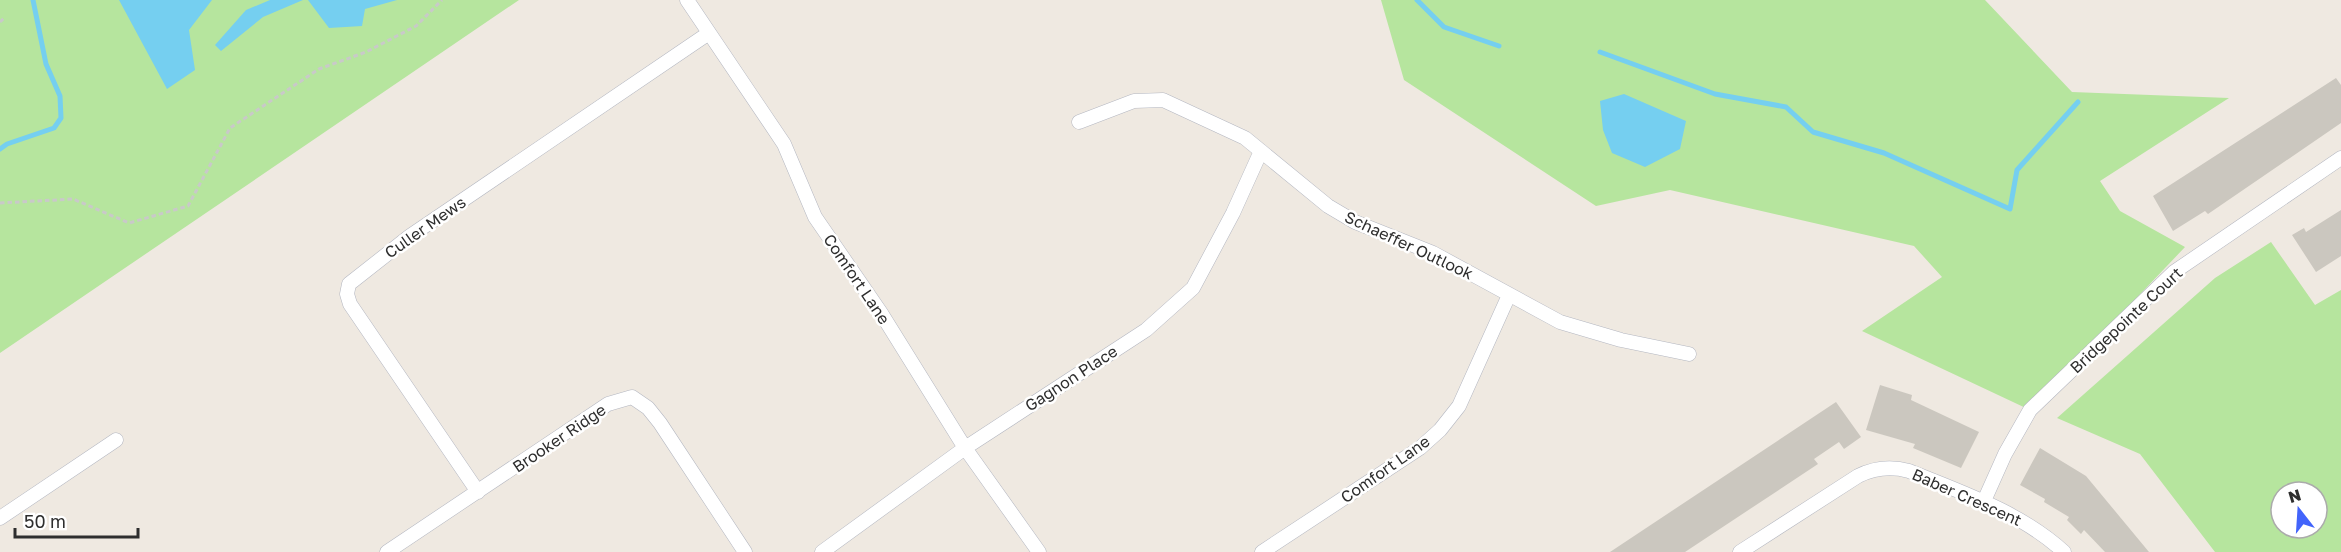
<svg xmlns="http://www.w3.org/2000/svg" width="2341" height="552" viewBox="0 0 2341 552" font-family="'Golos Text',sans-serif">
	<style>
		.green { fill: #b6e59e; fill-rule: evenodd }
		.water { fill: #75cff0 }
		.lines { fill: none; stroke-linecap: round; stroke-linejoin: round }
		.stream { stroke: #75cff0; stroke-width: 5 }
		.building { fill: #cbc7bf }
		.minor-casing { stroke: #b4b7c1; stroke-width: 15 }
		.path { stroke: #c9c9c9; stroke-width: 3; stroke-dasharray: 4.5 3; stroke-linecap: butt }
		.minor { stroke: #fff; stroke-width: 14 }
		.labels { text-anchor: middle; stroke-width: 5; stroke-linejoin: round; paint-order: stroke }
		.street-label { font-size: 16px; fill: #2e2e2e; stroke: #fff }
	</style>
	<rect width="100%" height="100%" fill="#efe9e1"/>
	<!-- green -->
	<path class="green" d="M0,0H519L0,353Z
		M1381,0H1985L2072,92L2229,98L2100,181L2120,211L2185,247L2030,410L1862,331L1942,277L1914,246L1670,190L1596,206L1404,80Z
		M2271,242L2315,305L2341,290V552H2215L2140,454L2057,418L2215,278ZM2281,492H2317V528H2281Z"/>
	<!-- water -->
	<path class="water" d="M119,0H212L189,30L195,70L167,89Z
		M270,0H303L263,17L221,51L215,45L246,10Z
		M308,0H397L365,9L362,26L329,28Z
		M1624,94L1686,121L1680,149L1645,167L1612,153L1603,130L1600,101Z"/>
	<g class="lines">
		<!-- stream -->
		<path class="stream" d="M1417,0L1444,27L1499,46
			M1600,52L1715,94L1786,107L1813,132L1884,153L2010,209L2017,170L2078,102
			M0,149L7,144L54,128L61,118L60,96L46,64L33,0"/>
	</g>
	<!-- building -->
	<path class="building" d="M2336,78L2341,85V123L2208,214L2205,211L2173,231L2153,196Z
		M2341,210V256L2316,272L2292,235L2304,228L2306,232Z
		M1880,385L1912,395L1911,400L1979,432L1961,468L1913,448L1915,444L1866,430Z
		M1836,402L1861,437L1844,449L1839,442L1814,459L1818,464L1685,552H1610Z
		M2040,448L2086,476L2149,552H2105L2084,530L2081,534L2067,520L2069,517L2044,502L2045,499L2020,485Z"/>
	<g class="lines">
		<defs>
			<path id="minor" d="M687,0L784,144L815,217L881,313L965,448L1039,552
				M1079,122L1134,101L1163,100L1245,138L1328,206L1355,222L1433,253L1560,322L1621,340L1689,354
				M478,492L350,304L347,294L349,284L410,236L709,33
				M1984,501L2005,454L2030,410L2174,272L2341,158
				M0,518L116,440
				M387,552L608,404L632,397L648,408L660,423L745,552
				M822,552L965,448L1146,330L1193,288L1233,213L1261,151
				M1262,552L1420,448L1440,430L1459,406L1509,295
				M1740,552L1858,476C1874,468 1891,466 1909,471C1963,493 2020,512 2064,552"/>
		</defs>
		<!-- minor casing -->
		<use href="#minor" class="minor-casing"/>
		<!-- path -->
		<path class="path" d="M0,22L5,17
			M0,203L73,199L129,223L188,206L230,128L319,69L366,52L416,26L442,0"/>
		<!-- minor -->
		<use href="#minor" class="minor"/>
	</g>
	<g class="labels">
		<!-- street labels -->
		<g class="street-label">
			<text transform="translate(425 227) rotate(-35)" y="6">Culler Mews</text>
			<text transform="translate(1409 245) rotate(25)" y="6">Schaeffer Outlook</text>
			<text transform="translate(857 279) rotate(56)" y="6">Comfort Lane</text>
			<text transform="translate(2126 320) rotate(-43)" y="6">Bridgepointe Court</text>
			<text transform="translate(1071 378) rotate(-33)" y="6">Gagnon Place</text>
			<text transform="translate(559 438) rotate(-34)" y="6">Brooker Ridge</text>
			<text transform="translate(1385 469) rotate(-35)" y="6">Comfort Lane</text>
			<text transform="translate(1967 497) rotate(24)" y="6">Baber Crescent</text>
		</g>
	</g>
	<!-- north arrow -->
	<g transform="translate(2299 510) rotate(343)"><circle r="28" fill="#ffffff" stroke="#ababab" stroke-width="1.5"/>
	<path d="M0-4.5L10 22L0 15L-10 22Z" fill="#4264fb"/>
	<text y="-9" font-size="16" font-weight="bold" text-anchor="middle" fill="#2e2e2e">N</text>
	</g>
	<!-- scale -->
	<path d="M15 528v9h123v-9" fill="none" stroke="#2e2e2e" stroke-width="3"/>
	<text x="24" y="528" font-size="18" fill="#2e2e2e" stroke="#ffffff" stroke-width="4.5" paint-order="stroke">50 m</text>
</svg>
